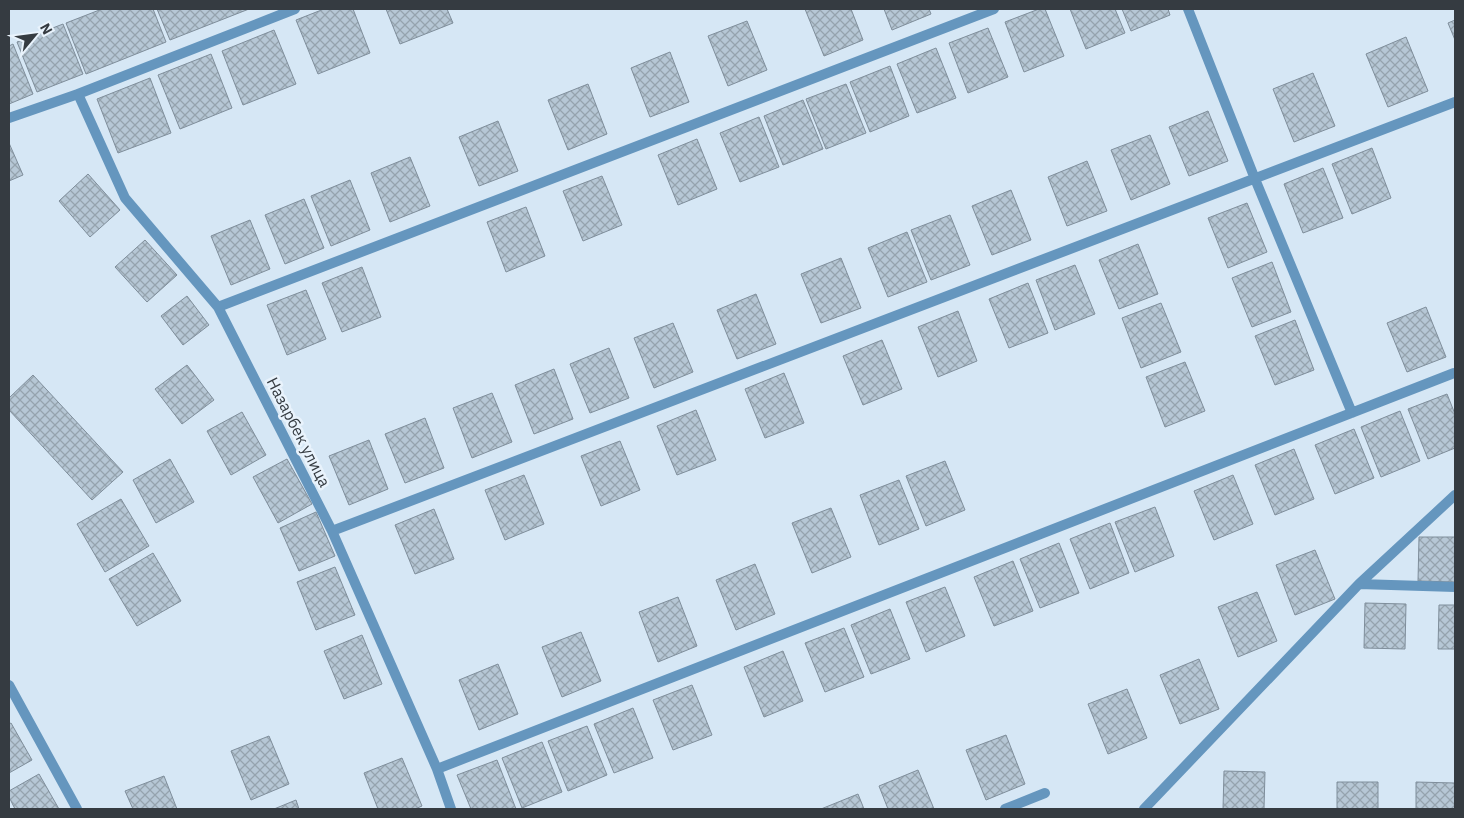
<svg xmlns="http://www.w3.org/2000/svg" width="1464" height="818" viewBox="0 0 1464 818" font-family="'IBM Plex Sans',sans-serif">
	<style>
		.building { fill: url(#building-cross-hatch); stroke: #7f8e9b }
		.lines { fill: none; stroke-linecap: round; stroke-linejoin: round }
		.minor { stroke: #6596be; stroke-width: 10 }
		.labels { text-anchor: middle; stroke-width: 5; stroke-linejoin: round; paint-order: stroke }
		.street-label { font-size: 16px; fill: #353b41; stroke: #e9f3fc }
	</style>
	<defs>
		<pattern id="building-cross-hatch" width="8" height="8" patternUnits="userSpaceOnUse" patternTransform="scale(1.25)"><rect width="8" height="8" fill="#b6c7d5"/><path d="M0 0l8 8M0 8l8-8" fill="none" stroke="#95a3ae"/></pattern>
	</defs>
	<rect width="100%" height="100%" fill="#d6e7f5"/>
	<!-- building -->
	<path class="building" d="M102,9H153L166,42L86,74L66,23Z
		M157,9H249L170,40Z
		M324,9H353L370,53L318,74L296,20Z
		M386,9H447L453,23L400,44Z
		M805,9H851L863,40L824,56Z
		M884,9H929L931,14L892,30Z
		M1039,9H1045L1064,56L1024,72L1005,22Z
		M1070,9H1115L1125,33L1086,49Z
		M1122,9H1168L1170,15L1131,31Z
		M1455,20V40L1448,23Z
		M747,21L767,70L728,86L708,36Z
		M63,24L83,74L37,92L17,42Z
		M988,28L1008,77L968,93L949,43Z
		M274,30L296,84L243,105L222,51Z
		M1406,37L1428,91L1388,107L1366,54Z
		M13,44L33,94L9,104V46Z
		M936,48L956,98L917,113L897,64Z
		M670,52L689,102L650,117L631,68Z
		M211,54L232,108L180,129L158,75Z
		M890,66L909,116L870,132L850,82Z
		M1313,73L1335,126L1294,142L1273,89Z
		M150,78L171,133L118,153L97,99Z
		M588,84L607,134L568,150L548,100Z
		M846,84L866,133L826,149L806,99Z
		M803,100L823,149L783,165L764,116Z
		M1208,111L1228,161L1189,176L1169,127Z
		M759,117L779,167L740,182L720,133Z
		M498,121L518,171L479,186L459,137Z
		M1150,135L1170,184L1131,200L1111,150Z
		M697,139L717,189L678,205L658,155Z
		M9,143L23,175L9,181Z
		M1372,148L1391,198L1352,214L1332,164Z
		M410,157L430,206L390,222L371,173Z
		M1087,161L1107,211L1067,226L1048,177Z
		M1323,168L1343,218L1303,233L1284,184Z
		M88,174L120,210L90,237L59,201Z
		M602,176L622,225L583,241L563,191Z
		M350,180L370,230L331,246L311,196Z
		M1011,190L1031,240L992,255L972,206Z
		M304,199L324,248L285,264L265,215Z
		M1247,203L1267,252L1228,268L1208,218Z
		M526,207L545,256L506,272L487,222Z
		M950,215L970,265L931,280L911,230Z
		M250,220L270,269L231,285L211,236Z
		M907,232L927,282L888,297L868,248Z
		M145,240L177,275L147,302L115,267Z
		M1138,244L1158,294L1119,309L1099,260Z
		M841,258L861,308L821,323L801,274Z
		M1272,262L1291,312L1252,327L1232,278Z
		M1075,265L1095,314L1055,330L1036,280Z
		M362,267L381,317L342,332L322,283Z
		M1028,283L1048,333L1009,348L989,299Z
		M306,290L326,339L287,355L267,305Z
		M756,294L776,344L737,359L717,310Z
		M187,296L209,325L183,345L161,316Z
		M1161,303L1181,352L1141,368L1122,318Z
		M1426,307L1446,357L1407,372L1387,323Z
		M958,311L977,361L938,377L918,327Z
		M1295,320L1314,370L1275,385L1255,336Z
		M673,323L693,372L654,388L634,338Z
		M882,340L902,389L863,405L843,356Z
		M609,348L629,398L590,413L570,364Z
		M1185,362L1205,411L1165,427L1146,377Z
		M187,365L214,400L182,424L155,389Z
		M554,369L573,419L534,434L515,385Z
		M784,373L804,423L765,438L745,389Z
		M33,375L123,472L92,500L9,410V398Z
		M492,393L512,442L472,458L453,408Z
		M1447,394L1455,414V448L1428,459L1408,409Z
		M696,410L716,460L677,475L657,426Z
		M1400,411L1420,461L1381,477L1361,427Z
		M242,412L266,455L231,475L207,431Z
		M425,418L444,468L405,483L385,434Z
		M1354,429L1374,478L1335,494L1315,445Z
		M369,440L388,489L349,505L329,456Z
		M620,441L640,490L601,506L581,456Z
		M1294,449L1314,499L1275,515L1255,465Z
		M170,459L194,502L156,523L133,480Z
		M287,459L312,504L278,523L253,477Z
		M945,461L965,510L926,526L906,476Z
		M524,475L544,524L505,540L485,490Z
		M1233,475L1253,524L1214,540L1194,491Z
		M899,480L919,529L879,545L860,495Z
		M121,499L149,546L105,572L77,524Z
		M1155,507L1174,556L1135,572L1115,522Z
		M831,508L851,557L812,573L792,523Z
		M434,509L454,559L415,574L395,525Z
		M316,512L335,556L299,571L280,528Z
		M1110,523L1129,573L1090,589L1070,539Z
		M1419,537H1455V582L1418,581Z
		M1059,543L1079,593L1040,608L1020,559Z
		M1315,550L1335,599L1295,615L1276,565Z
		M153,553L181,601L137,626L109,579Z
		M1013,561L1033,611L994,626L974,577Z
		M755,564L775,614L736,630L716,580Z
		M335,567L355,615L316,630L297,582Z
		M945,587L965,636L926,652L906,602Z
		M1257,592L1277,641L1238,657L1218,607Z
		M678,597L697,646L658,662L639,612Z
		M1365,603L1406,604L1405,649L1364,648Z
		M1439,605H1455V649H1438Z
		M890,609L910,659L871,674L851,625Z
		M844,628L864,677L825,692L805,643Z
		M581,632L601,681L562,697L542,647Z
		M362,635L382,684L344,699L324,651Z
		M783,651L803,701L764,717L744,667Z
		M1199,659L1219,709L1180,724L1160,675Z
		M498,664L518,714L479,730L459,680Z
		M692,685L712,735L673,750L653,700Z
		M1127,689L1147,738L1108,754L1088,704Z
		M633,708L653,758L614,773L594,724Z
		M11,723L32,760L9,773V724Z
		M587,726L607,775L568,791L548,741Z
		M1006,735L1025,784L986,800L966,750Z
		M269,736L289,784L251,800L231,751Z
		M542,742L562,792L522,808L502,758Z
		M402,758L422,806L415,809H378L364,773Z
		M497,760L516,809H471L457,775Z
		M918,770L934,809H888L879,786Z
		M1224,771L1265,772L1264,809H1223Z
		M39,774L59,809H15L9,797V791Z
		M164,776L177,809H133L125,791Z
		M1337,782H1378V809H1337Z
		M1416,782L1455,783V809H1416Z
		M858,794L864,809H821Z
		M296,800L299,809H274Z"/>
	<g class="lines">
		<!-- minor -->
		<path class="minor" d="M1188,9L1255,179L1352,413
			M78,94L295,9
			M9,118L78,94L125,198L218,307L332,531L437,769L451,809
			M218,307L994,9
			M332,531L1455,102
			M1359,584L1455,587
			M9,685L77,809
			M437,769L1454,373
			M1005,809L1045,793
			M1144,809L1359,584L1455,495"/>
	</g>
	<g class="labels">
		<!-- street labels -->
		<g class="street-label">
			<text transform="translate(299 432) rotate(63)" y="6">Назарбек улица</text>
		</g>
	</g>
	<!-- border -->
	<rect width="1464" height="818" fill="none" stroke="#353b41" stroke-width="20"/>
	<!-- north arrow -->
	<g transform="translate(35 35) rotate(61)" stroke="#e9f3fc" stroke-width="4" paint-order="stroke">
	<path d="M0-4L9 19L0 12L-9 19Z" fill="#353b41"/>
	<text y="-8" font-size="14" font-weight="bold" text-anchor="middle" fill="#353b41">N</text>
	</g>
</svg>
